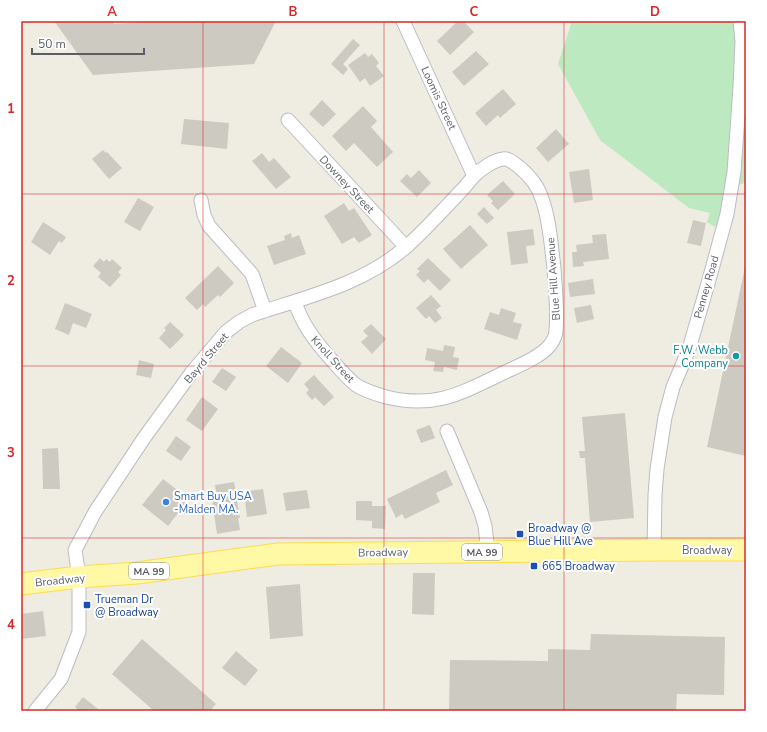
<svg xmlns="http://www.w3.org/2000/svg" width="767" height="732" viewBox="0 0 767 732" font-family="'Nunito Sans',sans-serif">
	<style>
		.green { fill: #bce9c0 }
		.building { fill: #cccac1 }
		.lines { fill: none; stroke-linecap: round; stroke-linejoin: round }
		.minor-casing { stroke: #babcc2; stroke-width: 15 }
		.primary-casing { stroke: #fddc4c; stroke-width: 23 }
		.minor { stroke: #fff; stroke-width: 13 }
		.primary { stroke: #fff9a6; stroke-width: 21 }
		.grid { fill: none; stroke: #d62828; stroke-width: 1; stroke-opacity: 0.55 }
		.culture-dot { fill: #0f9aa8; stroke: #fff; stroke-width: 1.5 }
		.shop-dot { fill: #3f7fe0; stroke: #fff; stroke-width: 1.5 }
		.transit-dot { fill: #1a4fb4; stroke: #fff; stroke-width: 1.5 }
		.labels { text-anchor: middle; stroke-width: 4; stroke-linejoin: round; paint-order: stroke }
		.shield { fill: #fff; stroke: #8c8e92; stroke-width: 1 }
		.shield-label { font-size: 10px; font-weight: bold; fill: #5a5e64 }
		.street-label { font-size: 11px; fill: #5a5e64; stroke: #fff }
		.culture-label { font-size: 11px; fill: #0d838f; stroke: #fff; text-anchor: end }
		.shop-label { font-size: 11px; fill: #366cbe; stroke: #fff; text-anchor: start }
		.transit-label { font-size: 11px; fill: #164399; stroke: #fff; text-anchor: start }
		.neatline { fill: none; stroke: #d62828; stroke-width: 1.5 }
		.grid-label { font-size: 13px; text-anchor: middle; font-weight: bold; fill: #d62828 }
	</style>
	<rect width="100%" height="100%" fill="#efede2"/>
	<!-- green -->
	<path class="green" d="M572,21H746V182L733,188L715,227L707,222L710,213L689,208L600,140L558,64Z"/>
	<!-- building -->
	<path class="building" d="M54,21H112L114,24L161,21H276L254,64L93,75Z
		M458,21H463L474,32L450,55L437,41Z
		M353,39L360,45L343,64L348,69L343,75L331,64Z
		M476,51L489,64L464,86L452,72Z
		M365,53L368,57L372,54L379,63L376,66L384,76L370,86L365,78L360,82L348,65Z
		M503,89L516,104L500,118L498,115L486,126L475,113Z
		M322,100L336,114L323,127L309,114Z
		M363,106L377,121L371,127L393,152L377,167L354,143L346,151L332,136Z
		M184,119L229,123L227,149L181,144Z
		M556,129L569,144L548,162L536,148Z
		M103,150L106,153L107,152L122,168L109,179L92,159Z
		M262,153L269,162L274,158L291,177L276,189L252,161Z
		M589,169L593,200L574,203L569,172Z
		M419,170L431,183L417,197L400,181L407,174L411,178Z
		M503,181L515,194L498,210L491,203L493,201L487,195Z
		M138,198L154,207L140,231L124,222Z
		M344,203L349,211L354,208L372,235L359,243L354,237L342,244L324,216Z
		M484,207L494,218L487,224L477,214Z
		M693,220L706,223L701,246L687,243Z
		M43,222L66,237L62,243L59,241L50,255L31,242Z
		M470,225L488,245L461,269L443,249Z
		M533,229L535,245L526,246L528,263L511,265L507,232Z
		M291,233L292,238L299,235L306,254L274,265L267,246L285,240L284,236Z
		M606,234L609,259L583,262L584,266L573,267L572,252H577L576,245L593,243L592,235Z
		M100,258L104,262L106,259L110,262L112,259L122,268L118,272L121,275L110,287L98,277L101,273L93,266Z
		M428,258L451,280L440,291L428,279L424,283L416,275L420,271L417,269Z
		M218,266L234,283L220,297L218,295L205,307L203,304L197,310L185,298Z
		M745,267H746V456L707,447Z
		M593,279L595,294L570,297L568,283Z
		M431,295L441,306L436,310L442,318L435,323L429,316L426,319L416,308Z
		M65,303L92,314L86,328L73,323L69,335L55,329Z
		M591,305L594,319L577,323L574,308Z
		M501,308L516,313L513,322L522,324L517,340L484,329L490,312L499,315Z
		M170,322L184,335L170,349L159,338L166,330L164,328Z
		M371,324L386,339L372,354L361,342L368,336L363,331Z
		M444,345L455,347L453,357L459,358L457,370L444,367L443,372L433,371L435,362L425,360L427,348L443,351Z
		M281,347L302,363L288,383L266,366Z
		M139,360L154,364L151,378L136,375Z
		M222,368L236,377L226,391L212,382Z
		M314,375L334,397L324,406L315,397L312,400L306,393L309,390L304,384Z
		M202,397L218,409L202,431L186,420Z
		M625,413L634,518L590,522L585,458H580L579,451H585L582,417Z
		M430,425L435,438L421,443L416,430Z
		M176,436L191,447L181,461L166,451Z
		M58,448L60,489H43L42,449Z
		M446,470L453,485L436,493L440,502L405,519L402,514L396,518L387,499Z
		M163,479L189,499L168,526L142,505Z
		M234,482L236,492L217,496L215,485Z
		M263,489L267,514L247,517L245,500L250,499L249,491Z
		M307,490L310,508L286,511L283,493Z
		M236,495L240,518H238L240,530L217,534L212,499Z
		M356,501H372V506H386L385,529L372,528V521L356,520Z
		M413,573H435L434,615L412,614Z
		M300,584L303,636L270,639L266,587Z
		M43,611L46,636L21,639V614Z
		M591,634L725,637L724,695L677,694L676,711H449L450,660L548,661V649L590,650Z
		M142,639L216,704L210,711H154L112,674Z
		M236,651L258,670L245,686L222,668Z
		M83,697L98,709L96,711H79L75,707Z"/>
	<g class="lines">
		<defs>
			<path id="minor" d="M403,21L474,176
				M288,120L406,247
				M201,200L204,215L209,226L252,274L265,311
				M447,431L481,512L485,526L488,552
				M654,550L655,495L657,469L665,417L673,387L689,349L709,280L727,214L734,172L740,87L742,41L740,21
				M35,711L61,679L79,632V577L75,550L95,512L144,438L192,372L226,332L239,322L252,315C306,297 362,285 406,247C425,230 443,210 461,191C466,186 470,180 475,175C481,169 494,160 503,159C509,158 513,163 518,166C529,175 538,185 542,199C550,221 551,245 554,268C555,288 558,310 556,330C556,335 553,341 550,345C539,359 512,368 497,376C456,396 432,408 386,397C376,394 365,391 356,385C346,377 338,367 330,358C315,341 302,324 295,302"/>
			<path id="primary" d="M21,584L79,577L137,573L278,554L654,550H746"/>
		</defs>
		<!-- minor casing -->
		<use href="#minor" class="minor-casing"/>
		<!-- primary casing -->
		<use href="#primary" class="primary-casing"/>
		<!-- minor -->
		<use href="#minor" class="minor"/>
		<!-- primary -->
		<use href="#primary" class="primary"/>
	</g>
	<!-- grid -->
	<path class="grid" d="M203,21V711M384,21V711M564,21V711M21,194H746M21,366H746M21,538H746"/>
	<!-- markers -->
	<circle class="culture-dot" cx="736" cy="356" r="4"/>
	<circle class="shop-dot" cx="166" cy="502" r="4"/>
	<g class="transit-dot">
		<rect x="516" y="530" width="8" height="8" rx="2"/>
		<rect x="530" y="562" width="8" height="8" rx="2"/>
		<rect x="83" y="601" width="8" height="8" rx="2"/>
	</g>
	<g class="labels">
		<!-- shield labels -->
		<g class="shield">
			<rect x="462" y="544" width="40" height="16" rx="3"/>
			<rect x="129" y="563" width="40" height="16" rx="3"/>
		</g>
		<g class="shield-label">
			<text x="482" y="556">MA 99</text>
			<text x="149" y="575">MA 99</text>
		</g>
		<!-- street labels -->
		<g class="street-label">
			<text transform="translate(439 98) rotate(65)" y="4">Loomis Street</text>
			<text transform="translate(347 184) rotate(47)" y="4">Downey Street</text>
			<text transform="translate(553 279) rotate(-94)" y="4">Blue Hill Avenue</text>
			<text transform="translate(706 287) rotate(-74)" y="4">Penney Road</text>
			<text transform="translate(206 358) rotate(-50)" y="4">Bayrd Street</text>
			<text transform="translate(333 359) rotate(48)" y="4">Knoll Street</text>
			<text x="707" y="554">Broadway</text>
			<text transform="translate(383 552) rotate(-1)" y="4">Broadway</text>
			<text transform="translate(60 580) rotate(-6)" y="4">Broadway</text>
		</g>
		<!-- culture labels -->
		<g class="culture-label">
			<text x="728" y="354">F.W. Webb<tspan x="728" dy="13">Company</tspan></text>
		</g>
		<!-- shop labels -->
		<g class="shop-label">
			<text x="174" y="500">Smart Buy USA<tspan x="174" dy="13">-Malden MA.</tspan></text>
		</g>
		<!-- transit labels -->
		<g class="transit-label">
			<text x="528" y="532">Broadway @<tspan x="528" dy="13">Blue Hill Ave</tspan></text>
			<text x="542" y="570">665 Broadway</text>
			<text x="95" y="603">Trueman Dr<tspan x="95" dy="13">@ Broadway</tspan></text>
		</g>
	</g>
	<!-- border -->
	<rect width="767" height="732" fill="none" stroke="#ffffff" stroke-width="44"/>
	<!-- scale -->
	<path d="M32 48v6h112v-6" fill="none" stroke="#5a5e64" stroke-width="2"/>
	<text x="38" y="48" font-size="12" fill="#5a5e64" stroke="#ffffff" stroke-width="3" paint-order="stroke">50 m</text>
	<rect x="22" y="22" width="723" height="688" class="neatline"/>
	<g class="grid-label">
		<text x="112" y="16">A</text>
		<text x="293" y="16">B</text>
		<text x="474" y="16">C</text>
		<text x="655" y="16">D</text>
		<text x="11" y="113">1</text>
		<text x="11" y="285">2</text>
		<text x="11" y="457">3</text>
		<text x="11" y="629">4</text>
	</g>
</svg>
